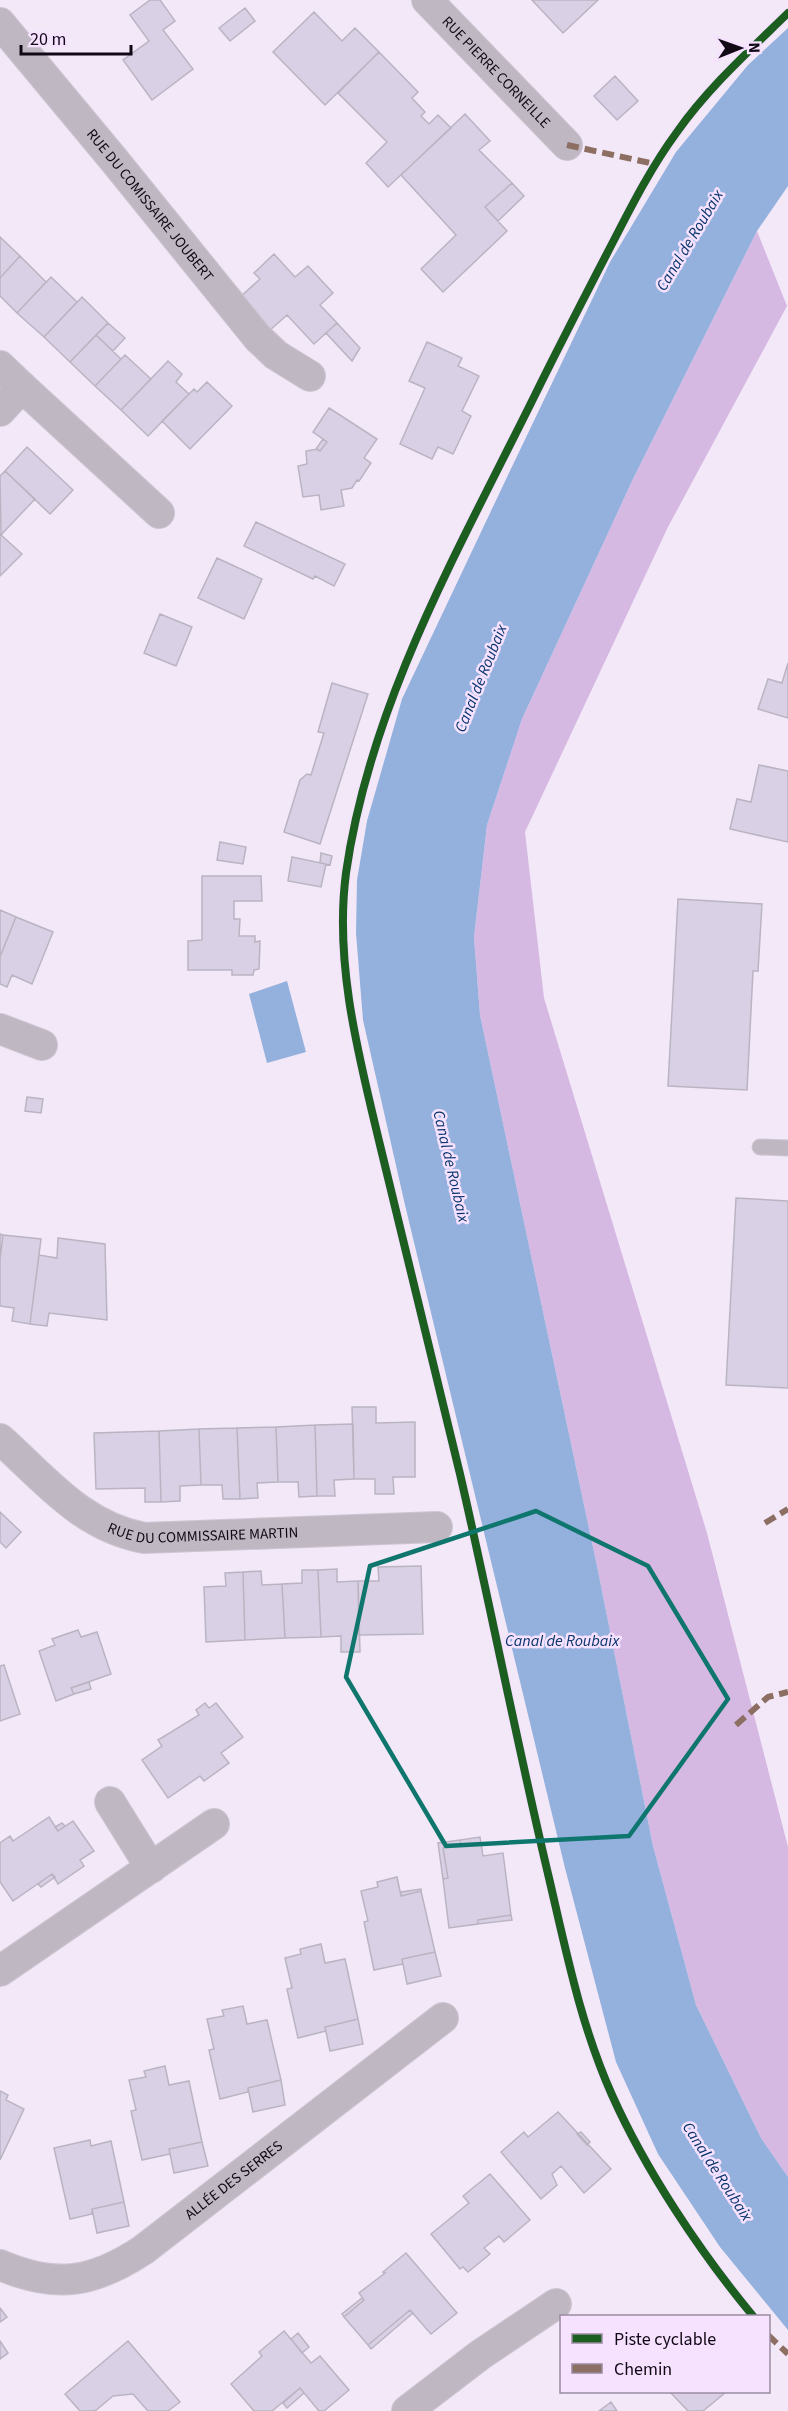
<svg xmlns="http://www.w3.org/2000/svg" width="788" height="2411" viewBox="0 0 788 2411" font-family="'Source Sans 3',sans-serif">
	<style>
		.forest { fill: #d6b9e2 }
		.water { fill: #94b0dd }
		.building { fill: #d9d0e5; stroke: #bab4c2; stroke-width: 1.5 }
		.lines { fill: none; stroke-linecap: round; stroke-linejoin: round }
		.service-casing { stroke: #cec6d2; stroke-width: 17 }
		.minor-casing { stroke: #cec6d2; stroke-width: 32 }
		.service { stroke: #bfb8c3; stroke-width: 15 }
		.minor { stroke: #bfb8c3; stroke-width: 30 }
		.quiet { stroke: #8d6e63; stroke-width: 6; stroke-dasharray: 12 6; stroke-linecap: butt }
		.cycleway-casing { stroke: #f6e1ff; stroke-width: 11 }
		.cycleway { stroke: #1b5e20; stroke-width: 8 }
		.marked { fill: none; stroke: #0f766e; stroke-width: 4.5; stroke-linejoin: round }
		.labels { text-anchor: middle; stroke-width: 5; stroke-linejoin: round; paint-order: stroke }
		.street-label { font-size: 15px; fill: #110915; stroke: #f6e1ff }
		.water-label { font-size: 16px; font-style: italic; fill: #07356b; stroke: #f6e1ff }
	</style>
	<rect width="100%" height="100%" fill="#f3e8f8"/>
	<!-- forest -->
	<path class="forest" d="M757,231L787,306L668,527L525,832L544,998L707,1533L788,1847V2177L761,2138L696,2005L653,1846L597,1566L480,1015L474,937L487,825L522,719L633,479Z"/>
	<!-- water -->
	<path class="water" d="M788,28V186L757,231L633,479L522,719L487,825L474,937L480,1015L597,1566L653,1846L696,2005L761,2138L788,2177V2330L720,2247L658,2154L616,2062L565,1868L405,1205L363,1020L356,933L357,880L367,821L402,699L508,475L610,262L676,152L748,65Z
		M287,981L306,1052L267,1063L249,994Z"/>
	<!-- building -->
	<path class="building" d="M150,0H160L175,21L163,30L193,69L152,100L123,60L149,41L130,15Z
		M532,0H598L563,33Z
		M245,8L255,21L230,41L219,28Z
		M314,12L342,41L355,28L379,52L325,105L273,52Z
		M379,52L418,92L412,98L425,112L421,116L429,124L438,115L451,128L388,187L366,163L387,142L338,93Z
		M615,76L638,101L617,120L594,96Z
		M465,114L490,141L479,150L512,183L485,207L507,231L443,292L421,269L456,235L401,175Z
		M512,183L524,196L498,221L485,207Z
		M0,237L20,256L0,278Z
		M274,254L295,277L308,266L333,293L320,305L337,323L314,344L287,315L269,331L239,298L260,279L254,273Z
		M20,256L46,282L17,313L0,296V278Z
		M51,277L77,302L44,337L17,313Z
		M82,297L108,323L70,362L44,337Z
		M108,323L125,338L113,351L96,335Z
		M337,323L360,348L352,361L326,333Z
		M96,335L121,359L95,386L70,362Z
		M427,342L462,358L458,366L479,376L462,411L471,416L453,454L438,447L432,459L400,444L425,388L409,381Z
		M125,355L151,379L121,410L95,386Z
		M168,361L182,374L176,382L189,394L148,436L121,410Z
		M207,382L232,406L190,449L162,421L194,389L197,392Z
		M329,408L377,439L364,458L371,463L359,481L357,480L352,488L341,490L344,506L321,510L319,495L303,497L298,466L307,464L306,451L317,449L320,451L327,442L313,432Z
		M323,439L327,442L320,451L316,449Z
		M27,447L73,490L50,514L5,471Z
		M5,471L35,499L1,535L0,476Z
		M256,522L345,564L334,586L315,576L313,579L244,546Z
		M0,534L22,554L0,576Z
		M217,558L262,579L244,619L198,598Z
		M160,614L192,627L176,666L144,653Z
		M788,663V718L758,709L768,679L782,683Z
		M332,683L368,694L320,844L284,832L300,780L307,774L311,775L324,733L318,732Z
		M759,765L788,771V842L730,829L737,799L751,802Z
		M220,842L246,847L243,864L217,860Z
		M321,853L332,856L330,865L320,863Z
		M292,857L326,864L321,887L288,881Z
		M202,876H261L262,901H234V919H240L239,936H255V942L260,941L259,969L254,970L253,975H232V970H188V941L202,940Z
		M678,899L762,904L758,971H753L747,1090L668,1086Z
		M0,910L16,917L0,957Z
		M16,917L53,932L32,984L12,975L7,987L0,984V957Z
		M27,1097L43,1099L41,1113L25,1111Z
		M736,1198L788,1201V1388L726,1385Z
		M0,1234L3,1235L0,1259Z
		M3,1235L41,1239L30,1324L12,1321L14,1308L0,1306V1259Z
		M58,1238L105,1244L107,1320L49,1313L47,1326L30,1324L39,1255L57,1258Z
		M352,1407H376V1423L415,1422V1477H393L394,1494H375V1479H354Z
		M353,1424L354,1479L334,1480L335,1496H317L315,1425Z
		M315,1425L317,1496L299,1497L298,1482H278L276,1427Z
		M276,1427L278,1482L257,1483L258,1498L240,1499L237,1428Z
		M237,1428L240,1499H223L222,1485H201L199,1429Z
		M199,1429L201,1485L180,1486V1501L161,1502L159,1431Z
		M159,1431L161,1502H145V1488L96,1489L94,1433Z
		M0,1512L21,1532L6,1548L0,1542Z
		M421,1566L423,1634L359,1635L358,1581H379L378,1567Z
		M337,1569V1582L358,1581L360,1652H341V1636L321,1637L318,1570Z
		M302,1570H318L321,1637L285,1638L282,1584L302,1583Z
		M261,1571L262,1585L282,1584L285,1638L245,1640L243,1572Z
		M243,1572L245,1640L206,1642L204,1587L226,1586L225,1573Z
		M78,1630L81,1637L97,1632L111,1674L71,1688L74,1694L56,1701L39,1651L55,1645L52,1639Z
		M4,1665L20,1714L0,1721V1666Z
		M89,1682L91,1689L74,1694L71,1688Z
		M205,1703L209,1708L216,1703L243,1737L221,1753L229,1763L204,1781L200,1776L168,1798L142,1760L162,1746L158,1740L199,1715L196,1710Z
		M49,1817L58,1831L73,1821L94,1851L80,1860L84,1866L58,1884L52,1874L13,1901L0,1882V1843L10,1836L13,1841Z
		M62,1823L65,1826L58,1831L55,1827Z
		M480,1837L483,1856L503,1853L511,1915L478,1920V1924L449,1928L443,1879L448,1878L443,1848L461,1845L460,1840Z
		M460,1840L461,1845L443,1848L448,1878L443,1879L438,1843Z
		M52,1874L55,1877L41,1887L38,1884Z
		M397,1877L401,1896L421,1891L435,1952L402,1959L403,1964L374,1970L364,1922L368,1921L361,1891L378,1887L377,1882Z
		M421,1889V1891L401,1896V1892Z
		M511,1915L512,1920L478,1924V1920Z
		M321,1944L325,1963L345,1959L358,2019L325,2027L326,2031L298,2038L287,1989L292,1988L285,1958L301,1954L300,1949Z
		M435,1952L441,1976L407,1984L402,1959Z
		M243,2006L247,2024L267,2020L281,2080L248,2088V2092L220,2099L209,2050L214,2049L207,2019L224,2016L222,2010Z
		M358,2019L363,2044L330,2051L325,2027Z
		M165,2066L169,2085L189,2081L202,2142L169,2149L170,2154L142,2160L131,2111L136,2110L129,2080L146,2077L144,2071Z
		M281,2080L285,2105L253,2112L248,2088Z
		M0,2091L8,2095L6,2100L24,2109L0,2160Z
		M558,2112L611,2169L584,2193L561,2166L552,2174L557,2185L541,2199L501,2152L524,2132L528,2137Z
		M581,2132L590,2142L587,2145L577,2134Z
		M90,2140L91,2146L111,2141L124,2202L92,2209V2214L70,2219L54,2148Z
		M202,2142L208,2166L174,2173L169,2149Z
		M490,2174L530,2220L504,2242L499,2236L484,2248L490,2254L468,2272L463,2267L460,2269L431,2234L469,2203L463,2196Z
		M124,2202L129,2226L97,2233L92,2209Z
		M406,2253L457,2313L431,2334L410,2310L368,2345L344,2317L364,2300L359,2293L385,2273L383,2272Z
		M362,2298L364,2300L344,2317L342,2314Z
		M0,2308L7,2317L0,2322Z
		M410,2310L413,2313L371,2349L368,2345Z
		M284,2331L311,2363L320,2356L349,2390L324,2411H319L300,2388L272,2411H254L231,2384L262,2356L259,2352Z
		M298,2333L309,2347L302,2353L291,2339Z
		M0,2341L8,2353L0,2359Z
		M128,2341L180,2402L168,2411H148L133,2394L113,2396L95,2411H80L65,2394Z
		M300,2388L304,2393L287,2408L283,2403Z
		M670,2392H726L703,2411H688Z
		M611,2402L617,2411H599Z"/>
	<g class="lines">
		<defs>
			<path id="service" d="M760,1147L788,1148"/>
			<g id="minor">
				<path id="s1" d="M427,0L567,145"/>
				<path id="s2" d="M0,23L114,160L258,338L276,355L310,376"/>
				<path d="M0,366L22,387"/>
				<path d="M0,411L22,387L159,513"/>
				<path d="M0,1029L42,1045"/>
				<path id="s3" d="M0,1439C46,1480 81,1526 144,1538L437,1527"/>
				<path d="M110,1802L151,1868"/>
				<path d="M0,1971L214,1824"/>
				<path id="s4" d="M0,2265C56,2289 93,2283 143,2250L443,2018"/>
				<path d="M407,2411L480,2355L556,2304"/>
			</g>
		</defs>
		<!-- service casing -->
		<use href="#service" class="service-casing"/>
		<!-- minor casing -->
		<use href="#minor" class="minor-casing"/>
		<!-- service -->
		<use href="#service" class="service"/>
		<!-- minor -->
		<use href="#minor" class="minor"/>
		<!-- quiet -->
		<path class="quiet" d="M567,145L655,164
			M765,1523L788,1509
			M736,1725L768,1697L788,1692
			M768,2335L788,2354"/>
		<defs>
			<path id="cycleway" d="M753,2316C700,2252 646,2171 612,2095C581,2026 566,1951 549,1878C517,1744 491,1608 460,1474C434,1364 406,1255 380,1145C359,1057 334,964 346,873C370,703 459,549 534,397C560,344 587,292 614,240C633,203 652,166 677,132C708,88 749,51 788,13"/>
		</defs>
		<!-- cycleway casing -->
		<use href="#cycleway" class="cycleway-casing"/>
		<!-- cycleway -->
		<use href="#cycleway" class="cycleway"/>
	</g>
	<!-- marked area -->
	<path class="marked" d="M536,1511L648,1566L728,1699L629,1836L446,1846L346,1677L370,1566Z"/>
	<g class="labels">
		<!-- street labels -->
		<g class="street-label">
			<text dy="5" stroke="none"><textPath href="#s1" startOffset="100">RUE PIERRE CORNEILLE</textPath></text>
			<text dy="5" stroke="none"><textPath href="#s2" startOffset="236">RUE DU COMISSAIRE JOUBERT</textPath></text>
			<text dy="5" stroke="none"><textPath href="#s3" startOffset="236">RUE DU COMMISSAIRE MARTIN</textPath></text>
			<text dy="5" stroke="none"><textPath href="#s4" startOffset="266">ALLÉE DES SERRES</textPath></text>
		</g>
		<!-- water labels -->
		<g class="water-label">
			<text transform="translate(689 240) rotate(-59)" y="6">Canal de Roubaix</text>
			<text transform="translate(480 678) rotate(-68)" y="6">Canal de Roubaix</text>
			<text transform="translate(452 1166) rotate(77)" y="6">Canal de Roubaix</text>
			<text x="562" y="1646">Canal de Roubaix</text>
			<text transform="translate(718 2171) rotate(57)" y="6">Canal de Roubaix</text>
		</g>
	</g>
	<!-- legend -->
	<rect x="560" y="2315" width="210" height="78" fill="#f6e1ff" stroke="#9a8ba1" stroke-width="1.5"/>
	<rect x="572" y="2334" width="30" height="9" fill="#1b5e20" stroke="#9a8ba1" stroke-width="1.5"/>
	<text x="614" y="2345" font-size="18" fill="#110915">Piste cyclable</text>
	<rect x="572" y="2364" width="30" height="9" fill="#8d6e63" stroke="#9a8ba1" stroke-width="1.5"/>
	<text x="614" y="2375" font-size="18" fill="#110915">Chemin</text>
	<!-- north arrow -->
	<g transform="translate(740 48) rotate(89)" stroke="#f6e1ff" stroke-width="4.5" paint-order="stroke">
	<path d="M0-4.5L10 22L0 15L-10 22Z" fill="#110915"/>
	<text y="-9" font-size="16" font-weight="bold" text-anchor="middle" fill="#110915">N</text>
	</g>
	<!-- scale -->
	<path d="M21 45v9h110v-9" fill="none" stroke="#110915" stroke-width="3"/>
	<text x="30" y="45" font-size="18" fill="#110915" stroke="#f6e1ff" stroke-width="4.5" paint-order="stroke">20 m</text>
</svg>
